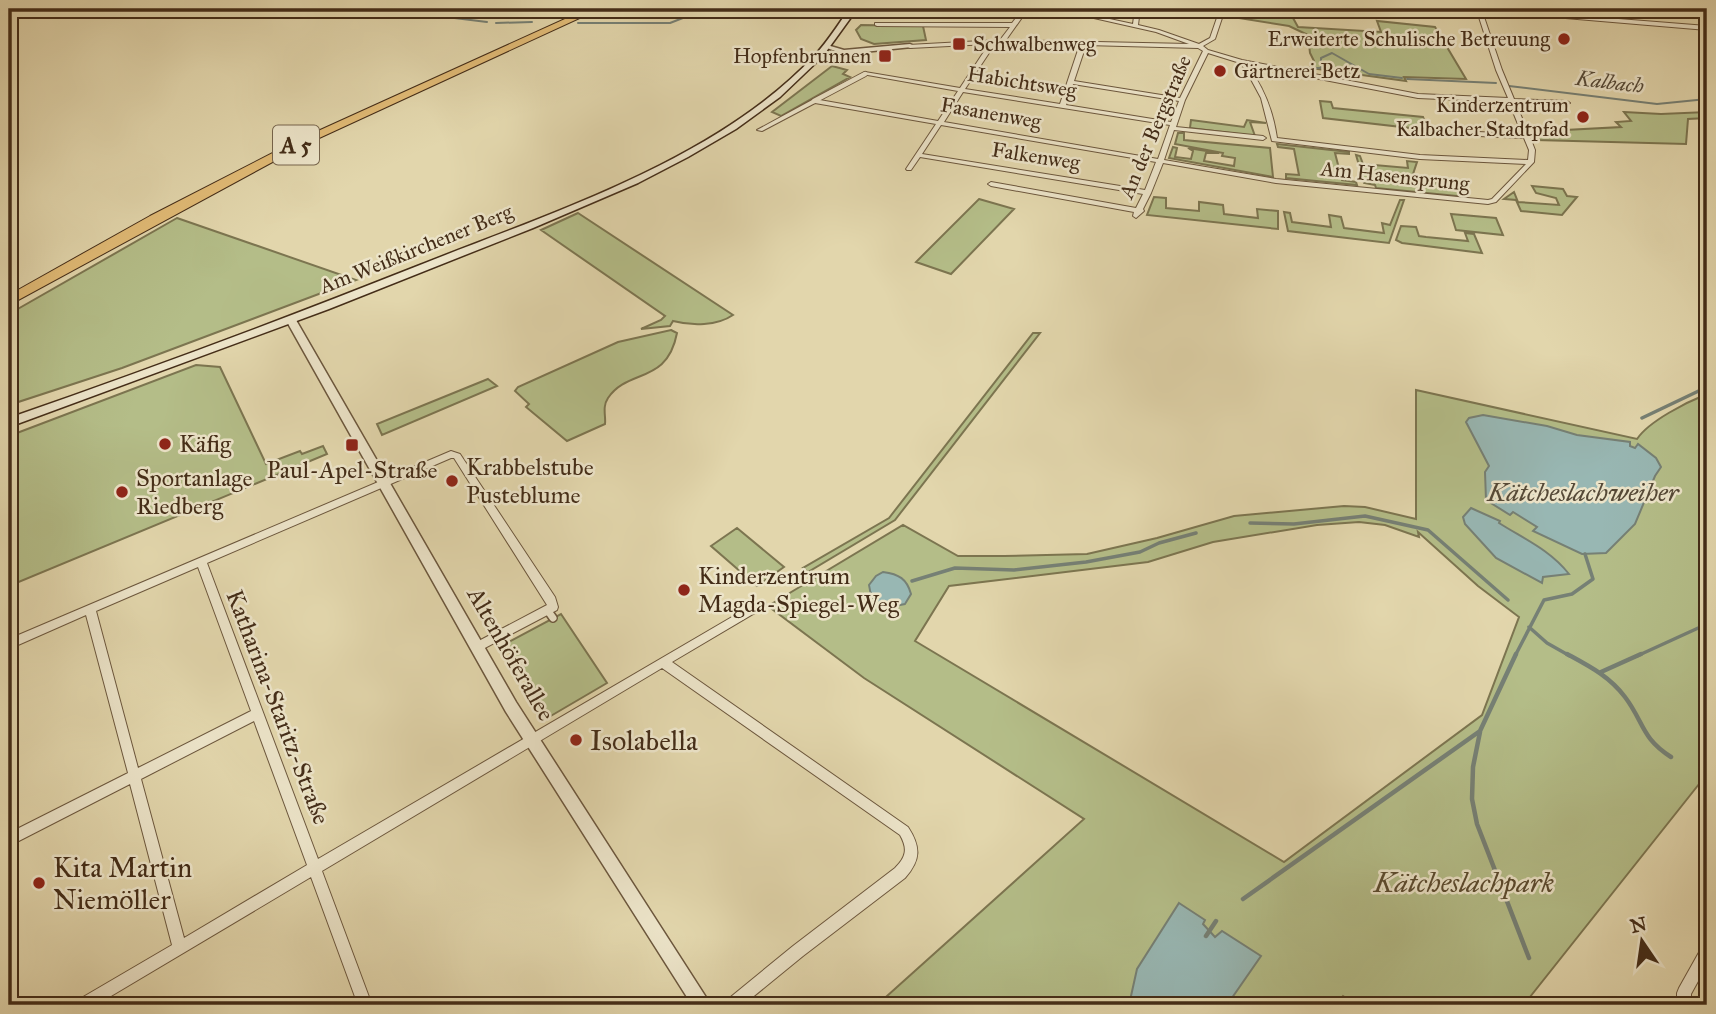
<svg xmlns="http://www.w3.org/2000/svg" width="1716" height="1014" viewBox="0 0 1716 1014" font-family="'IM FELL Great Primer',serif">
	<style>
		.green { fill: #b4bd88; stroke: #7c7550; stroke-width: 2; fill-rule: evenodd }
		.water { fill: #98b7b3; stroke: #768075; stroke-width: 2 }
		.lines { fill: none; stroke-linecap: round; stroke-linejoin: round }
		.stream-far2 { stroke: #768075; stroke-width: 2 }
		.stream-far1 { stroke: #768075; stroke-width: 3.5 }
		.stream { stroke: #768075; stroke-width: 4.5 }
		.pedestrian-far1-casing { stroke: #6c573d; stroke-width: 6 }
		.pedestrian-casing { stroke: #6c573d; stroke-width: 10 }
		.minor-casing { stroke: #6c573d; stroke-width: 2 }
		.tertiary-casing { stroke: #6c573d; stroke-width: 3 }
		.secondary-casing { stroke: #442d18; stroke-width: 3 }
		.motorway-casing { stroke: #442d18; stroke-width: 2 }
		.pedestrian-far1 { stroke: #ece4c9; stroke-width: 4.5 }
		.pedestrian { stroke: #ece4c9; stroke-width: 7 }
		.minor { fill: #ece4c9; fill-rule: evenodd }
		.tertiary { fill: #ece4c9; fill-rule: evenodd }
		.secondary { fill: #ece4c9; fill-rule: evenodd }
		.motorway { fill: #e1bb76; fill-rule: evenodd }
		.poi-dot { fill: #8f2418; stroke: #ece4c9; stroke-width: 2.5 }
		.labels { text-anchor: middle; stroke-width: 5; stroke-linejoin: round; paint-order: stroke }
		.far-poi-label { font-size: 21px; fill: #442d18; stroke: #ece4c9; text-anchor: end }
		.far-street-label { font-size: 21px; fill: #442d18; stroke: #ece4c9 }
		.far-water-label { font-size: 21px; font-style: italic; fill: #554937; stroke: #ece4c9 }
		.shield { fill: #ece4c9; stroke: #76644d; stroke-width: 2 }
		.shield-label { font-size: 23px; font-weight: bold; fill: #442d18 }
		.poi-label { font-size: 24px; fill: #442d18; stroke: #ece4c9; text-anchor: start }
		.street-label { font-size: 24px; fill: #442d18; stroke: #ece4c9 }
		.water-label { font-size: 26px; font-style: italic; fill: #554937; stroke: #ece4c9 }
		.near-poi-label { font-size: 28px; fill: #442d18; stroke: #ece4c9; text-anchor: start }
		.near-park-label { font-size: 28px; font-style: italic; fill: #5a4a2e; stroke: #ece4c9 }
	</style>
	<rect width="100%" height="100%" fill="#e2d6ac"/>
	<filter id="stains"><feTurbulence type="fractalNoise" baseFrequency=".00286" numOctaves="4"/><feColorMatrix values="0 0 0 0 .2 0 0 0 0 .09 0 0 0 0 .02 0 0 0 .5 -.17"/></filter>
	<radialGradient id="worn" r=".72"><stop offset=".6" stop-color="#630" stop-opacity="0"/><stop offset="1" stop-color="#630" stop-opacity=".3"/></radialGradient>
	<!-- green -->
	<path class="green" d="M1227,11L1293,18L1298,27L1381,32L1377,21L1435,27L1466,79L1404,77L1406,81L1310,68L1314,61L1310,53L1308,35L1289,26L1226,16Z
		M861,25L923,26L926,40L874,44L861,39L856,30Z
		M832,66L847,70L843,74L850,77L781,116L772,112Z
		M1320,101L1331,102L1333,108L1423,117L1428,130L1323,118Z
		M1624,112L1661,114L1707,112V118L1688,119L1686,144L1536,140V137L1546,131L1621,127L1616,122L1631,121Z
		M1191,120L1244,127L1247,120L1266,123L1250,122L1255,136L1190,128Z
		M1178,133H1184V140L1270,148L1273,177L1169,158L1173,147L1177,148L1175,157L1191,159L1193,151L1188,148L1219,153H1206L1204,161L1234,166L1235,158L1222,156L1223,153L1175,144Z
		M1277,144L1349,152V154L1335,153L1342,180L1356,182L1357,185L1286,178V174L1299,175L1294,149L1278,147Z
		M1356,155L1360,156L1363,164L1408,168L1407,161L1417,162L1411,180L1462,185L1467,197L1376,188L1375,185L1364,183Z
		M1532,186L1563,189L1567,196L1577,197L1562,215L1521,211L1516,200L1504,199L1514,192L1518,202L1559,205L1556,198L1536,193Z
		M1154,197L1166,198V208L1199,211V202L1223,205L1224,214L1258,218L1257,209L1278,211V229L1147,215Z
		M979,199L1014,209L951,274L916,262Z
		M1400,200H1404L1389,243L1288,231L1284,212L1290,213L1292,222L1331,227L1329,215L1341,217L1344,228L1384,233L1382,223L1390,225Z
		M578,213L733,315C717,326 692,326 673,321L670,326L641,329L661,320L665,316L541,230Z
		M1451,214L1496,218L1503,235L1456,230Z
		M177,218L356,280L122,368L9,405V314Z
		M1401,226L1416,227L1419,236L1426,237L1468,241L1465,233L1474,234L1482,253L1402,243L1396,240Z
		M671,330L677,333C667,385 628,368 608,398C602,407 606,416 605,424L567,441L526,407L529,404L515,391L518,387L618,342Z
		M1033,333H1040L895,520L808,572L803,568L889,518Z
		M196,365L220,367L266,464L300,451L302,454L323,446L327,454L9,586V436Z
		M488,379L497,386L382,435L377,424Z
		M1416,390L1637,439C1649,421 1687,402 1707,394V774L1526,1002L1530,1005H1356L1343,996L1335,1005H877L1084,819L864,678L768,606L903,525L958,556H1004L1087,554L1157,538L1234,516L1344,506L1365,507L1416,519ZM1359,522L1385,525L1419,537L1418,532L1478,586L1519,617L1482,715L1284,862L915,641L949,586L1148,562L1213,542L1317,525Z
		M737,528L784,567L757,586L711,546Z
		M561,614L607,683L549,717L505,644Z"/>
	<!-- water -->
	<path class="water" d="M1483,415L1547,426L1577,435L1630,442V446L1635,448L1638,444L1656,458L1661,467L1655,476L1635,524L1606,553L1582,554L1533,531L1537,527L1513,512L1510,515L1486,500L1485,472L1489,466L1466,422L1469,418Z
		M1471,508L1500,521L1499,523C1526,540 1550,550 1569,574L1543,577L1542,583L1496,558L1465,524L1463,517Z
		M883,572C899,574 907,579 911,594L905,604C887,609 871,606 869,585L876,576Z
		M1179,903L1205,920L1203,924L1215,937L1222,931L1261,956L1227,1005H1129L1137,969Z"/>
	<g class="lines">
		<!-- stream-far2 -->
		<path class="stream-far2" d="M381,9L487,22
			M496,23L532,22
			M578,23H670L706,9
			M1312,68H1321V58L1332,53L1369,74L1402,78
			M1407,79L1496,83
			M1509,86L1657,104L1707,99"/>
		<!-- stream-far1 -->
		<path class="stream-far1" d="M1642,418L1707,387
			M1250,523L1294,524L1365,516L1428,530L1508,600
			M912,581L955,568L1014,570L1086,562L1140,552L1159,543L1196,533
			M1529,627L1547,643L1570,656
			M1515,656L1544,600L1572,594L1593,579L1585,554
			M1637,656L1707,624"/>
		<!-- stream -->
		<path class="stream" d="M1567,654C1589,666 1609,676 1625,697C1644,722 1641,738 1671,757
			M1601,672L1641,654
			M1480,732L1473,767L1472,799L1477,824L1529,958
			M1243,899L1480,731L1516,654
			M1206,936L1216,921"/>
		<defs>
			<path id="pedestrian-far1" d="M814,101L865,74"/>
			<path id="pedestrian" d="M548,611L553,618"/>
			<path id="minor" d="M1023,9H1028L1006,40L1189,44L1156,32L1054,9H1063L1133,24L1135,9H1140L1138,25L1159,30L1199,44L1210,38L1220,9H1225L1215,39L1203,46L1208,50L1242,60L1418,94L1508,98L1496,70L1477,11L1475,9H1493L1707,26V30L1482,11L1502,70L1514,99L1567,101L1570,103L1567,105L1515,102L1529,134L1531,136L1530,137L1535,150L1534,162L1496,202L1488,204L1276,183L1163,163L1151,193L1143,209L1144,211L1136,218L1133,216L1134,212L991,186L988,184L991,182L1136,208L1143,194L920,157L911,170H907L906,169L936,124L815,103L762,131L757,130L814,99L938,121L958,91L862,74L865,72L960,88L989,44L910,48L908,47V45L1000,40L1010,27L877,26L875,25V23H1012ZM1014,43L1080,44L1060,104L965,89L995,44ZM1086,45L1198,48L1203,51L1180,98L1074,81ZM1208,53L1240,63L1247,72L1261,98L1272,141L1420,159L1526,164L1492,199L1488,200L1276,179L1164,160L1174,130L1263,140L1266,138L1263,136L1176,127L1185,100ZM1247,65L1418,98L1509,102L1522,134L1433,130L1430,132L1433,134L1524,138L1529,150L1528,160L1420,155L1277,138C1273,111 1264,87 1247,65ZM1073,84L1179,101L1171,122L1066,105ZM963,92L1170,125L1158,159L944,122ZM941,125L1156,162L1145,190L922,154Z
				M451,451L460,454L555,597L558,607L557,610L481,650L477,652L473,650L472,647L473,644L547,605L454,458H451L207,563L318,859L761,600L765,601L766,604L765,607L672,662L908,827C921,847 921,860 905,878L803,956L743,1005H725L727,1000L793,946L895,868C906,857 908,849 900,835L662,668L322,871L372,1005H358L311,877L96,1005H76L78,1000L172,945L130,784L9,846V833L128,773L86,615L9,649V639ZM198,567L251,711L138,768L96,611ZM254,721L307,865L184,938L141,779Z
				M1707,945V965L1691,994V1005H1677V993L1679,988L1702,947Z"/>
			<path id="tertiary" d="M910,44L912,45V47L844,54L824,47L827,45L844,50Z
				M291,317L296,320L516,702L711,1005H692L506,712L286,320Z"/>
			<path id="secondary" d="M849,9H857L823,56L780,97L736,129L688,157L638,183L533,228L329,309L9,427V418C147,370 284,319 420,265C550,213 718,160 815,55C828,41 838,25 849,9Z"/>
			<path id="motorway" d="M587,9H599L304,145L9,305V295L150,216L296,141Z"/>
		</defs>
		<!-- pedestrian-far1 casing -->
		<use href="#pedestrian-far1" class="pedestrian-far1-casing"/>
		<!-- pedestrian casing -->
		<use href="#pedestrian" class="pedestrian-casing"/>
		<!-- minor casing -->
		<use href="#minor" class="minor-casing"/>
		<!-- tertiary casing -->
		<use href="#tertiary" class="tertiary-casing"/>
		<!-- secondary casing -->
		<use href="#secondary" class="secondary-casing"/>
		<!-- motorway casing -->
		<use href="#motorway" class="motorway-casing"/>
		<!-- pedestrian-far1 -->
		<use href="#pedestrian-far1" class="pedestrian-far1"/>
		<!-- pedestrian -->
		<use href="#pedestrian" class="pedestrian"/>
		<!-- minor -->
		<use href="#minor" class="minor"/>
		<!-- tertiary -->
		<use href="#tertiary" class="tertiary"/>
		<!-- secondary -->
		<use href="#secondary" class="secondary"/>
		<!-- motorway -->
		<use href="#motorway" class="motorway"/>
	</g>
	<!-- markers -->
	<g class="poi-dot">
		<circle cx="1564" cy="39" r="7"/>
		<rect x="952" y="37" width="14" height="14" rx="3.5"/>
		<rect x="878" y="49" width="14" height="14" rx="3.5"/>
		<circle cx="1220" cy="71" r="7"/>
		<circle cx="1583" cy="117" r="7"/>
		<circle cx="165" cy="444" r="7"/>
		<rect x="345" y="438" width="14" height="14" rx="3.5"/>
		<circle cx="452" cy="481" r="7"/>
		<circle cx="122" cy="492" r="7"/>
		<circle cx="684" cy="590" r="7"/>
		<circle cx="576" cy="740" r="7"/>
		<circle cx="39" cy="883" r="7"/>
	</g>
	<g class="labels">
		<!-- far-poi labels -->
		<g class="far-poi-label">
			<text x="1550" y="46">Erweiterte Schulische Betreuung</text>
			<text x="973" y="51" text-anchor="start">Schwalbenweg</text>
			<text x="871" y="63">Hopfenbrunnen</text>
			<text x="1234" y="78" text-anchor="start">Gärtnerei Betz</text>
			<text x="1569" y="112">Kinderzentrum<tspan x="1569" dy="24">Kalbacher Stadtpfad</tspan></text>
		</g>
		<!-- far-street labels -->
		<g class="far-street-label">
			<text transform="translate(1022 82) rotate(9)" y="7">Habichtsweg</text>
			<text transform="translate(991 113) rotate(10)" y="7">Fasanenweg</text>
			<text transform="translate(1155 127) rotate(-67)" y="7">An der Bergstraße</text>
			<text transform="translate(1036 156) rotate(9)" y="7">Falkenweg</text>
			<text transform="translate(1395 176) rotate(6)" y="7">Am Hasensprung</text>
			<text transform="translate(416 249) rotate(-22)" y="7">Am Weißkirchener Berg</text>
		</g>
		<!-- far-water labels -->
		<g class="far-water-label">
			<text transform="translate(1610 82) rotate(7)" y="7">Kalbach</text>
		</g>
		<!-- shield labels -->
		<rect class="shield" x="273" y="125.5" width="46" height="39" rx="5"/>
		<g class="shield-label">
			<text x="296" y="153">A 5</text>
		</g>
		<!-- poi labels -->
		<g class="poi-label">
			<text x="179" y="452">Käfig</text>
			<text x="466" y="475">Krabbelstube<tspan x="466" dy="28">Pusteblume</tspan></text>
			<text x="352" y="478" text-anchor="middle">Paul-Apel-Straße</text>
			<text x="136" y="486">Sportanlage<tspan x="136" dy="28">Riedberg</tspan></text>
			<text x="698" y="584">Kinderzentrum<tspan x="698" dy="28">Magda-Spiegel-Weg</tspan></text>
		</g>
		<!-- street labels -->
		<g class="street-label">
			<text transform="translate(511 654) rotate(60)" y="8">Altenhöferallee</text>
			<text transform="translate(278 707) rotate(69)" y="8">Katharina-Staritz-Straße</text>
		</g>
		<!-- water labels -->
		<g class="water-label">
			<text x="1583" y="501">Kätcheslachweiher</text>
		</g>
		<!-- near-poi labels -->
		<g class="near-poi-label">
			<text x="590" y="750">Isolabella</text>
			<text x="53" y="877">Kita Martin<tspan x="53" dy="32">Niemöller</tspan></text>
		</g>
		<!-- near-park labels -->
		<g class="near-park-label">
			<text x="1464" y="892">Kätcheslachpark</text>
		</g>
	</g>
	<!-- margin -->
	<rect width="1716" height="1014" fill="none" stroke="#e2d6ac" stroke-width="35"/>
	<rect x="10" y="10" width="1695" height="993" fill="none" stroke="#442d18" stroke-width="3.5"/>
	<rect x="18" y="18" width="1681" height="979" fill="none" stroke="#442d18" stroke-width="2"/>
	<!-- north arrow -->
	<g transform="translate(1642 941) rotate(347)" stroke="#ece4c9" stroke-width="5" paint-order="stroke">
	<path d="M0-5L12 26L0 18L-12 26Z" fill="#442d18"/>
	<text y="-10" font-size="19" font-weight="bold" text-anchor="middle" fill="#442d18">N</text>
	</g>
	<rect width="100%" height="100%" filter="url(#stains)"/>
	<rect width="100%" height="100%" fill="url(#worn)"/>
</svg>
